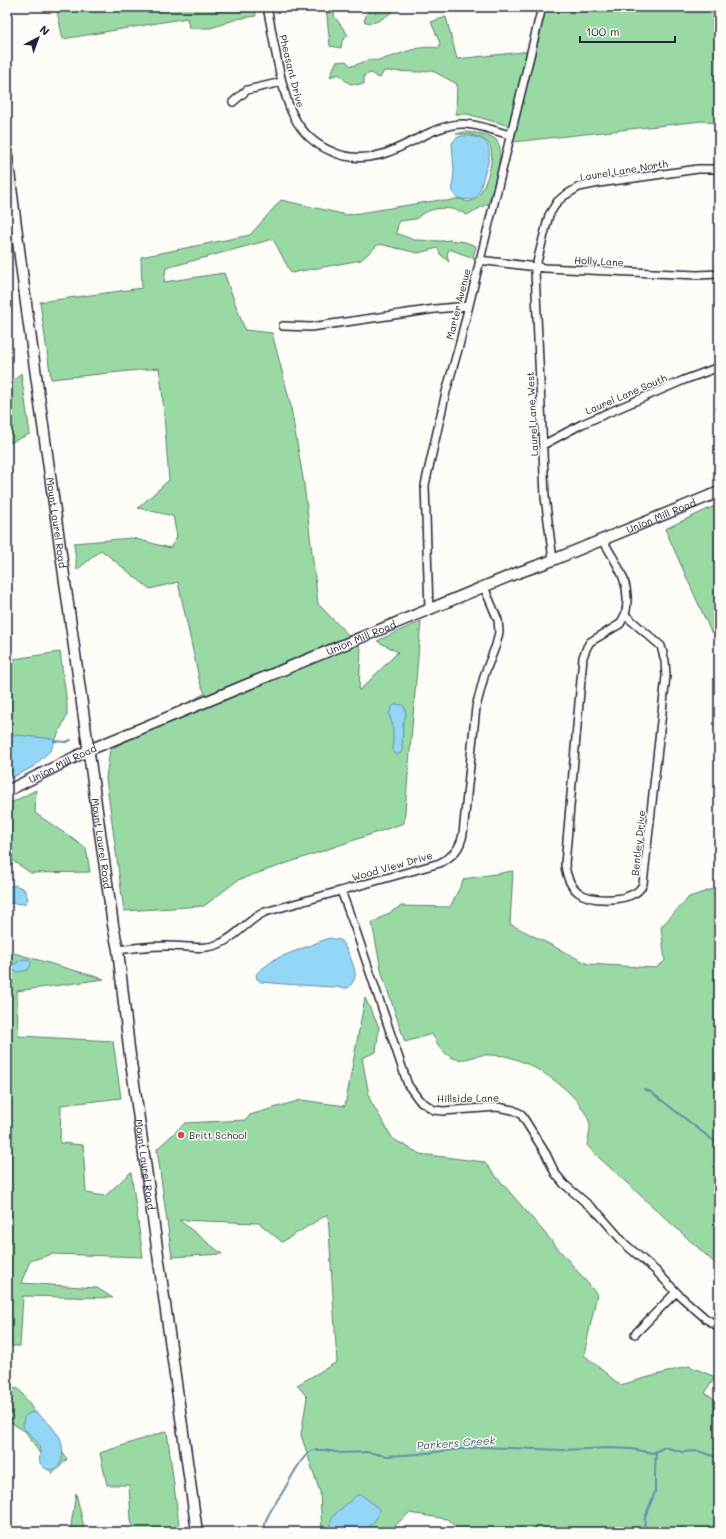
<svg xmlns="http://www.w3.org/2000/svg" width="726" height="1539" viewBox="0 0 726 1539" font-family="Mali,sans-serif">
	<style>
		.green { fill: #99daa4; stroke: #5e7e70 }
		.water { fill: #93d6f5; stroke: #668eab }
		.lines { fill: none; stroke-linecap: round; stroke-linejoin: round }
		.stream { stroke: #668eab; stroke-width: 2 }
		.street-casing { stroke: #22223b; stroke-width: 10 }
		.secondary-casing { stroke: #22223b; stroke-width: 13 }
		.street { stroke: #fdfcf7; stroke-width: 7 }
		.secondary { stroke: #fdfcf7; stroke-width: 10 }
		.poi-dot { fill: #d1495b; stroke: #fdfcf7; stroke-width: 1.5 }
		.labels { text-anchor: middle; stroke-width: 3; stroke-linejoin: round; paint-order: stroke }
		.street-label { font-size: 10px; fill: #22223b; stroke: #fdfcf7 }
		.poi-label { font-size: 10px; fill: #22223b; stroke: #fdfcf7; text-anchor: start }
		.water-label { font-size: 11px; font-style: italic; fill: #445873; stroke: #fdfcf7 }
	</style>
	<rect width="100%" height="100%" fill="#fdfcf7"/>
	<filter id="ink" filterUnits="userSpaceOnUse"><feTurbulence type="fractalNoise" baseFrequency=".025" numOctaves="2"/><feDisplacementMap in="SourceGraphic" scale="8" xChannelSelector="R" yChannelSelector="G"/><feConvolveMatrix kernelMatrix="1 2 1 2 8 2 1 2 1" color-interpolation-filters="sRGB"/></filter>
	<g filter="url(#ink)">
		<!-- green -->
		<path class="green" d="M56,7H255L256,16L237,19L211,28H189L187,18L63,39Z
			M326,7H335L334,16L348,35L342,41L341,48L330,46Z
			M374,7H398V8C389,13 375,28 364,21L367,13Z
			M543,7H719V124L702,121L513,142L517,128L467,114H456L457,84L431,70L422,72L384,71L380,78L376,77L372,73L364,75V84C350,85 349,85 339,74L330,77L336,62L346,61L351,66C359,65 363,61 369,60C372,60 375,61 378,60C400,56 416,44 439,48L440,43L431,22L446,17L457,59L532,51Z
			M464,132C474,133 491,133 497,141C506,151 492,190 489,203L467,215C451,205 429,206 416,219L399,221L396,233L414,240L441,241L450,240L465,242L476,246L473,258L449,249L447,255L449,262L440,254L438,248L418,253L379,244L361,260L291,273L273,239L166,268L164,282L224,273L245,330L272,333L290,402L304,484L318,604L361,648L359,691L398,652L377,641L421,621L404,823L238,880L204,906L124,911L106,778L110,750L205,693L200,683L178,582L150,589L101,550L77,570L74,543L132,538L170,548L177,537L173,516L138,508L169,480L162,389L159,368L51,379L40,302L142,288L141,257L250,235L281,200L347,215L440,200C448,203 450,199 458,199C465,199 466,205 475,199C485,192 498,153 488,143C480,135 467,134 456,134Z
			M21,373L30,434L9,443L7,438V385L12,383Z
			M719,504V632H711L665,529Z
			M60,652L67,704V715L54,743L7,770V660Z
			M36,790L35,813L86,848L90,872L31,873L7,857V805Z
			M513,871L510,924L588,964L656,968L665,961L661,927L689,897L719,887V1267L594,1153L587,1145C588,1138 592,1127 589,1121C579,1092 533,1062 505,1056C498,1055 490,1055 483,1055C473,1056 461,1063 451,1057C441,1052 437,1043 432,1034L405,1042L382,974L372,923L401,906L450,907L464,879Z
			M7,951L104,979L17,991L18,1036L113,1041L121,1098L61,1105L60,1143L83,1145L86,1193L105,1196L131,1172L143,1257L52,1254L30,1261L21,1283L97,1288L113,1298L23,1296L20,1346H7Z
			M365,998L379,1027L376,1052L362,1058L370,1100L393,1139L420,1154L484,1162L597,1294L584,1355L620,1385L689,1366L715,1377L705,1393L719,1402V1532H461L447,1519L409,1513L388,1532H322L320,1492L301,1435L307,1397L297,1385L337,1362L328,1214L282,1242L259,1223L179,1220L222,1254L172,1257L157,1149L185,1123L246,1120L250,1115L301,1100L345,1106Z
			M7,1388L19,1389L67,1459L53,1474L26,1432L7,1420Z
			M167,1431L180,1532H134L131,1520L129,1485H107L100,1453Z
			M76,1493L85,1532H70Z"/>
		<!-- water -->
		<path class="water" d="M461,136C490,135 494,148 485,172C480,188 480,207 456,197L452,189L454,171L452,143L456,138Z
			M396,704L403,705L405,709L406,714L403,724L402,752L397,755L393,751V727L389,714L392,707Z
			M7,734L54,739L55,741L51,750L33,767L7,780Z
			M15,885L24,889L28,899L25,904L7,903V887Z
			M329,938L340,940C346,945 357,970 355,977C354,981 351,985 348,988L284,984L261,982L257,979L256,975L258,972L275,959Z
			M24,959L29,960C32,963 31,966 28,970L17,972L7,968L9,962L16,964L19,960Z
			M34,1412C45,1417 52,1427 59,1436C61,1438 61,1442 62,1445C64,1457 62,1470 48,1470C33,1461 43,1458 39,1446C36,1438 27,1434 23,1426C23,1417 25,1414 34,1412Z
			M357,1495H362L379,1509C379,1520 370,1525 363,1532H331V1521L334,1515Z"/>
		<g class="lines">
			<!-- stream -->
			<path class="stream" d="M54,741L66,742L71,740
				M644,1089L651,1092L719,1145
				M264,1532C264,1528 265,1524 266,1520C271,1508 279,1499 285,1488C293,1475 300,1459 312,1450H325L341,1453L366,1452L387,1456L418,1454L480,1447L562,1450L610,1448L631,1449L653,1453L665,1447L682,1452L698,1451L719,1458
				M644,1532L645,1517L655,1492V1472L656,1451"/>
			<defs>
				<path id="street" d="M267,7C271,26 274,45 278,64C286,101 293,136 333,152C348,159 367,159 383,154C409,146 436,124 463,124C478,124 495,131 510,135
					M233,102L247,90L282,82
					M479,260L545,268L697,275L719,274
					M283,326L311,327L435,309L468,306
					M543,445L582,424L684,380L719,367
					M602,539C617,564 633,585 625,615
					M553,560L545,497L535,270L549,215L557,202L564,196L579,187L599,183L698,169H719
					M429,610L425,485L446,392L459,346L542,7
					M625,615L661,646L665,661L666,676L643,884C641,888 639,891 635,893C622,901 590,902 578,892C569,885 566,875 565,864L583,657L587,647L590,642L620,624Z
					M341,891L355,928L408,1085L419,1100L434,1110L443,1111L497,1107L513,1110L521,1114L546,1154L555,1173L564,1184L599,1214L625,1244L655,1270L678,1294L705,1318L719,1327
					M118,950C133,948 149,946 164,946C183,945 202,951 219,944C237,937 247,920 265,912L440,863C453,856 460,849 463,834L476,707L485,673L496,645L499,632L498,620L484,587
					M635,1334L676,1292"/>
				<g id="secondary">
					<path id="s1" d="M7,156L27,311L113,925L118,950L129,1048L197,1532"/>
					<path id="s2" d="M7,791L89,750L517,573L548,562L719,492"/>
				</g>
			</defs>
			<!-- street casing -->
			<use href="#street" class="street-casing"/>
			<!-- secondary casing -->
			<use href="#secondary" class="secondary-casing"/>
			<!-- street -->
			<use href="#street" class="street"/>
			<!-- secondary -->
			<use href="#secondary" class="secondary"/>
		</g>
	</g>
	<!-- markers -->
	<circle class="poi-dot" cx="181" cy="1135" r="4"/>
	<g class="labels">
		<!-- street labels -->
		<g class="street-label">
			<text transform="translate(292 71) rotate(76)" y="4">Pheasant Drive</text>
			<text transform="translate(624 170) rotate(-9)" y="4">Laurel Lane North</text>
			<text transform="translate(599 261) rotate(3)" y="4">Holly Lane</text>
			<text transform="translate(458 304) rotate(-76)" y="4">Marter Avenue</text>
			<text transform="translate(626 394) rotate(-23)" y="4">Laurel Lane South</text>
			<text transform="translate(532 414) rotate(-93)" y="4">Laurel Lane West</text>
			<text dy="4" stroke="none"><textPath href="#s2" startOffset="710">Union Mill Road</textPath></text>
			<text dy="4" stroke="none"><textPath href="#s1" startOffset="370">Mount Laurel Road</textPath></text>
			<text dy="4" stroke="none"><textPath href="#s2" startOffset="386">Union Mill Road</textPath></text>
			<text dy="4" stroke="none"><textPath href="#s2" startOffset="62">Union Mill Road</textPath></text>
			<text transform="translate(638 843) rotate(-84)" y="4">Bentley Drive</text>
			<text dy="4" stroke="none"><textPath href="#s1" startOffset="694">Mount Laurel Road</textPath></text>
			<text transform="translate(392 866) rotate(-16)" y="4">Wood View Drive</text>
			<text transform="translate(468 1098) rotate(-1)" y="4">Hillside Lane</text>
			<text dy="4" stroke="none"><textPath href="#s1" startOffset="1018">Mount Laurel Road</textPath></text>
		</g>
		<!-- poi labels -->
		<g class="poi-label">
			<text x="189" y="1139">Britt School</text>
		</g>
		<!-- water labels -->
		<g class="water-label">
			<text transform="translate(456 1443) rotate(-4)" y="4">Parkers Creek</text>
		</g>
	</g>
	<!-- margin -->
	<rect width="726" height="1539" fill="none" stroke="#fdfcf7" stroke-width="24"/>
	<rect x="12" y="12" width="702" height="1515" fill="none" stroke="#22223b" stroke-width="1.5" filter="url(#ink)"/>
	<!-- north arrow -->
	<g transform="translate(38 38) rotate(41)" stroke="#fdfcf7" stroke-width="3" paint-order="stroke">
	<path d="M0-3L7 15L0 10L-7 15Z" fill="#22223b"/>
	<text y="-6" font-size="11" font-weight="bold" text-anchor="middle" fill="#22223b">N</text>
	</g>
	<!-- scale -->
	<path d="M580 36v6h95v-6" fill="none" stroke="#22223b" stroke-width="2"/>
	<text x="586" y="36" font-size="12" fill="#22223b" stroke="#fdfcf7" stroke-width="3" paint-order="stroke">100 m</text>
</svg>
